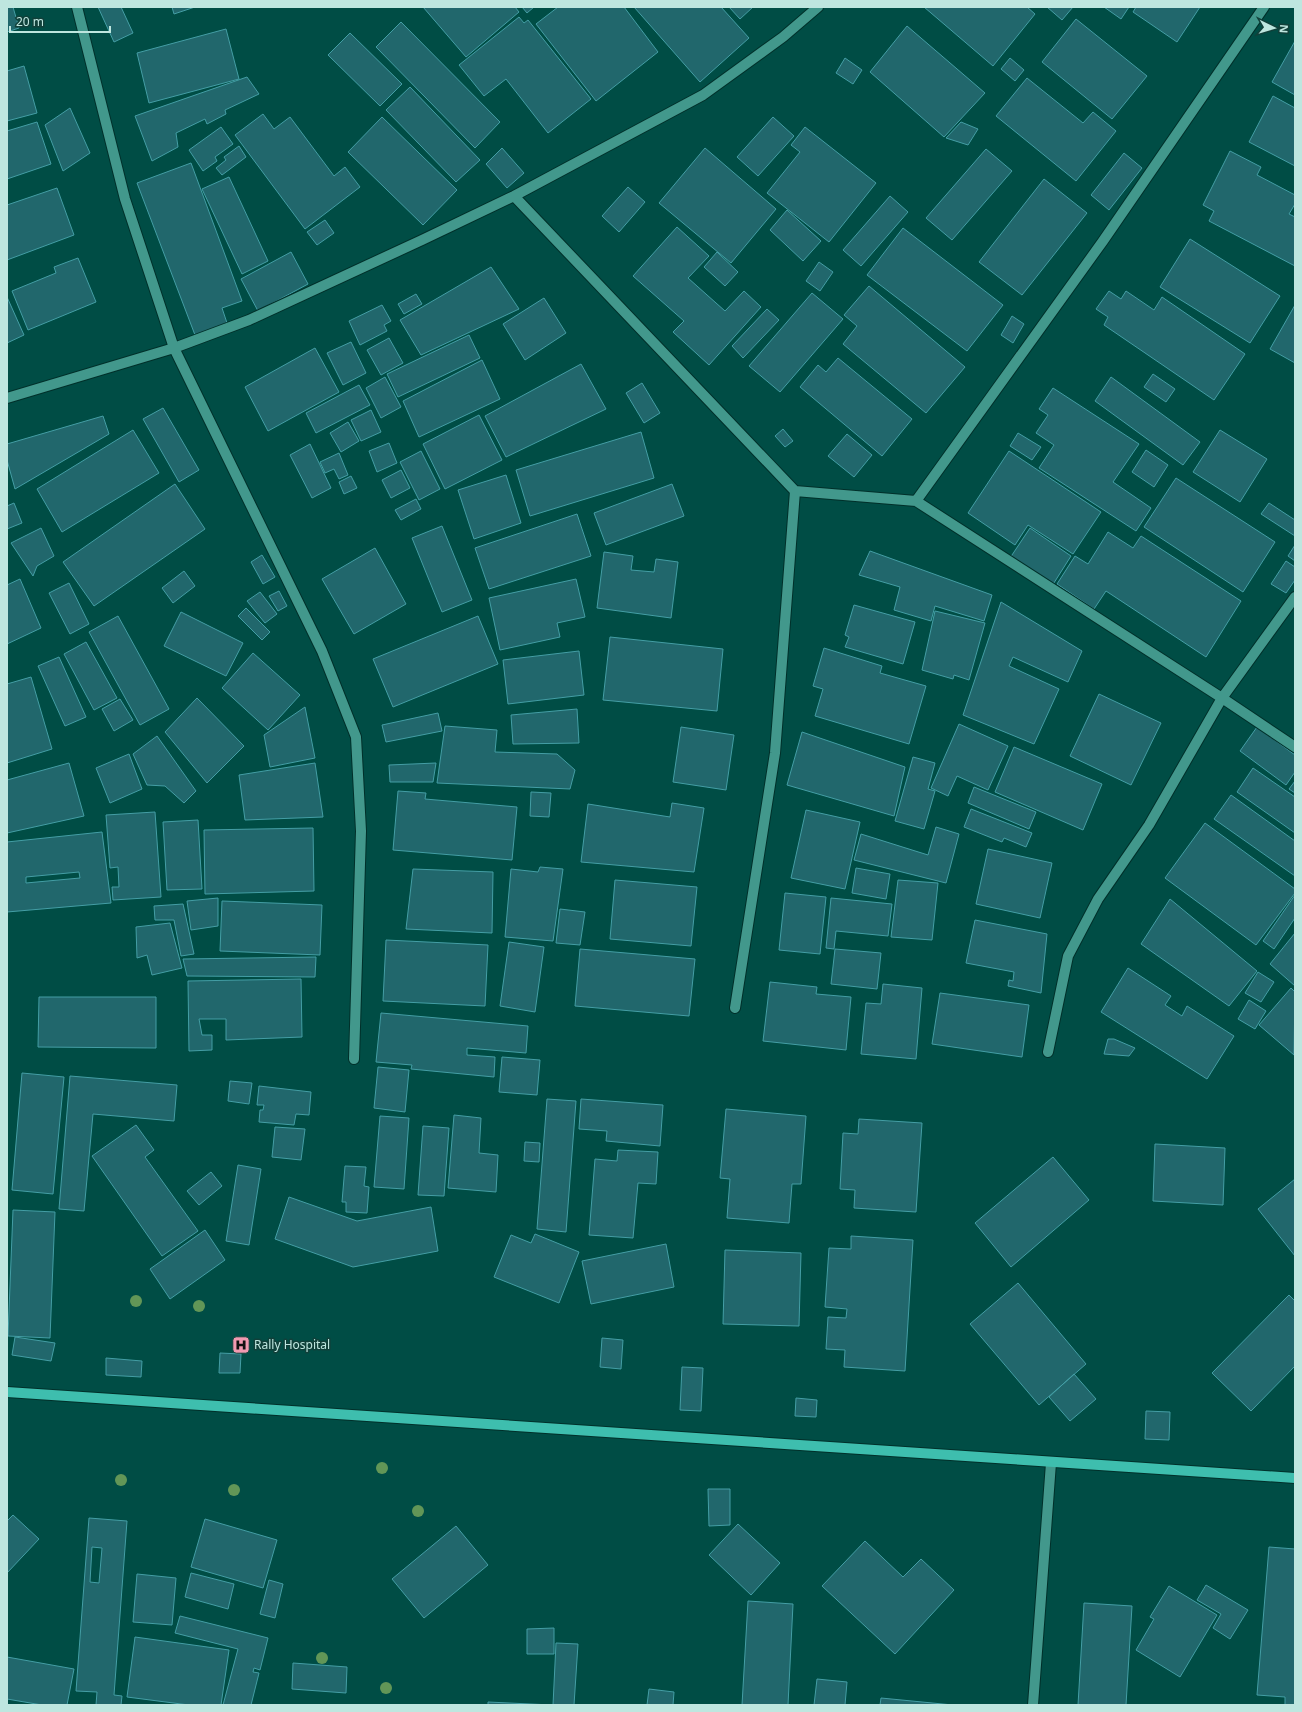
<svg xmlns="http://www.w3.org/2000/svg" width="1302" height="1712" viewBox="0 0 1302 1712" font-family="'Noto Sans',sans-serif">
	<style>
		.building { fill: #21676c; stroke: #449ea5; fill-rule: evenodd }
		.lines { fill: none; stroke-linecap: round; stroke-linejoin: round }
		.minor-casing { stroke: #00302a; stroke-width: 12 }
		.major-casing { stroke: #00302a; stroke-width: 12 }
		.minor { stroke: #42988c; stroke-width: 10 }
		.major { stroke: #3ebeae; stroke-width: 10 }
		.tree { fill: #629657 }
		.labels { text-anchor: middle; stroke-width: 3; stroke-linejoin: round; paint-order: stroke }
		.poi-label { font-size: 12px; fill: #bee6df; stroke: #11403a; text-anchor: start }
	</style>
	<rect width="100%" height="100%" fill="#004d45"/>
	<!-- building -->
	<path class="building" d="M7,7H13L19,28L7,32Z
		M98,7H121L133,33L114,42Z
		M172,7H195L174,14Z
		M423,7H515L519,12L466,57Z
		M522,7H534L527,13Z
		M558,7H624L658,52L596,101L536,24Z
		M634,7H721L749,38L700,82Z
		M729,7H753L740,19Z
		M924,7H1027L1035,14L993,66Z
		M1047,7H1073L1062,20Z
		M1104,7H1129L1121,19Z
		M1136,7H1200L1177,42L1133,12Z
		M519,17L524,23L528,20L591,99L548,133L506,79L484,96L459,65Z
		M1076,19L1147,76L1112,119L1042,62Z
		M401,22L500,122L475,148L376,47Z
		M907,26L985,93L944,137L870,72Z
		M226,29L239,79L149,103L137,53Z
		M350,33L402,84L380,106L328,55Z
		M1295,41V95L1272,82Z
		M845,58L862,70L853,84L836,73Z
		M1010,58L1024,70L1015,81L1001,69Z
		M24,66L37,113L7,121V71Z
		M247,77L259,94L225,110L226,114L207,124L205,119L176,133L178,147L152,161L135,116Z
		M1027,78L1083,123L1093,112L1116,131L1076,181L996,116Z
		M410,87L480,160L456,182L386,110Z
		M1273,96L1295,108V166L1249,142Z
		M70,108L90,153L63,171L45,125Z
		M263,114L274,129L290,117L334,176L345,167L360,187L305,229L235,135Z
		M382,117L457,190L423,225L348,152Z
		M773,117L794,136L758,176L737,157Z
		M37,122L51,164L7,179V131Z
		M961,122L978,129L968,145L946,138Z
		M221,127L233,144L215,157L217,161L203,171L189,150Z
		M805,127L876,183L829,242L767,193L800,152L791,145Z
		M239,146L246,157L222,175L216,168L226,160L224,157Z
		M502,148L524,173L507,188L486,164Z
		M705,148L776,209L731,263L659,203Z
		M986,149L1012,171L952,240L926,218Z
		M1230,151L1261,167L1257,175L1295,195V204L1289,214L1295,217V266L1209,221L1214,211L1203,205Z
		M1124,153L1142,168L1109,210L1091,195Z
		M191,163L242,301L222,308L227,323L195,335L137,183Z
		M229,177L268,261L242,274L202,189Z
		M1044,179L1087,213L1022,295L979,262Z
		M628,187L645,202L619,232L602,216Z
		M57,188L74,235L7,260V205Z
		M890,196L908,212L861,266L843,250Z
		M787,210L821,241L803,261L770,230Z
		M325,220L334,233L317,245L307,232Z
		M677,227L709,256L688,278L725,311L744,291L761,307L709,365L673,332L684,321L633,276Z
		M903,228L1003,305L967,351L867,275Z
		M1190,239L1280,296L1250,343L1160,287Z
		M291,252L308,284L258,311L241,279Z
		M717,252L738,272L725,286L704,267Z
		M78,258L96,302L28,330L12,291L56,273L54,267Z
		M819,262L833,272L820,291L806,281Z
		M491,267L519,309L421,355L400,320Z
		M869,286L965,367L926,413L843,344L857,326L844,315Z
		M1109,291L1121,299L1126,291L1154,310L1162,297L1245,354L1214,400L1104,325L1108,317L1096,309Z
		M812,293L843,319L780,392L749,366Z
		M416,294L422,304L404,314L398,304Z
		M7,297L24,335L7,343Z
		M544,298L566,333L525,360L503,324Z
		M382,305L391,321L384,325L387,331L360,345L349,321Z
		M1295,305V363L1270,349Z
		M767,309L779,320L743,358L732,346Z
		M1012,316L1024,324L1013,343L1001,335Z
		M469,335L480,358L398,397L387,374Z
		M389,338L403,363L381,375L367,350Z
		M351,342L366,373L343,385L327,353Z
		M315,348L339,392L268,431L245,387Z
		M838,358L912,419L882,456L800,387L818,365L826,372Z
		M482,360L500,399L419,437L403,401Z
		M581,364L606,409L506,457L485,416Z
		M1153,374L1175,389L1166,402L1144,387Z
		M385,377L401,407L381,418L366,388Z
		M1111,377L1200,442L1183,465L1095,401Z
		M642,383L660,413L644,423L626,393Z
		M359,385L370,405L316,433L306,413Z
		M1053,388L1139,444L1113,482L1151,508L1136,531L1039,468L1054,445L1036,433L1048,415L1039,409Z
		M163,408L199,470L179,482L143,419Z
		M371,410L381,432L361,441L351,420Z
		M479,415L502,460L445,489L423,444Z
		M103,416L109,434L15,489L7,460V444Z
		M348,422L359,441L341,452L330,433Z
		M783,429L793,441L785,447L775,436Z
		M133,430L159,473L62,532L37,489Z
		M1220,430L1267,459L1240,502L1193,472Z
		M641,432L654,478L530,516L516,470Z
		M1018,433L1041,447L1032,460L1010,446Z
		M847,434L872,455L854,477L828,456Z
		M389,443L397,463L377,472L369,451Z
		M310,444L331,488L312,498L290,455Z
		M1146,450L1168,465L1154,487L1132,472Z
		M421,451L440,489L419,500L400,462Z
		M1009,451L1101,512L1073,554L1028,525L1015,545L968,513Z
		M339,453L348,475L339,479L334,469L325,473L320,462Z
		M401,470L410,488L391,498L382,480Z
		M506,475L521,523L474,539L458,490Z
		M351,476L357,488L344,494L339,482Z
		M1176,478L1275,542L1243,592L1144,527Z
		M175,484L205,529L94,606L63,562Z
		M672,484L684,516L606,545L594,513Z
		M416,499L421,509L401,520L395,510Z
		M14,503L22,523L7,529V506Z
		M1269,503L1295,520V536L1261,514Z
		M577,514L591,556L489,589L475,548Z
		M442,526L472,600L442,612L412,538Z
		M41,528L54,556L37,566L33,576L11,543Z
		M1030,528L1071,556L1052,586L1010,558Z
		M1108,532L1133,548L1141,536L1241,601L1206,657L1106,591L1094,609L1057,584L1075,556L1088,564Z
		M1295,545V561L1288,556Z
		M375,548L406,604L354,634L322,579Z
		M870,551L992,595L984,621L935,606L931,621L894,610L900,587L859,575Z
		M604,552L633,556L631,570L654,572L656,559L678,562L671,618L597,608Z
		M262,555L275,577L263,584L251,562Z
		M1286,561L1295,567V580L1286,593L1271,584Z
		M184,571L195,586L173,603L162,588Z
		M20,579L41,628L7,644V585Z
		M576,579L585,617L557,623L560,637L500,650L489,598Z
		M69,583L89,624L70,634L49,593Z
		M279,591L287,606L278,611L269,596Z
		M260,592L277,614L265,623L247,601Z
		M1001,602L1082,651L1068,682L1013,657L1009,666L1059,689L1034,744L963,715Z
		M854,605L915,622L903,664L845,647L849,637L845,635Z
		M246,608L270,632L262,640L238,616Z
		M935,611L985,623L969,680L954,675L953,679L922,670Z
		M181,612L243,643L226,676L164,646Z
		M118,616L169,709L140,725L89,632Z
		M478,616L498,664L393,707L373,659Z
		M610,637L723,649L717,711L603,700Z
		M86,642L117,698L94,710L64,654Z
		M824,648L882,666L880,673L926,686L909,744L815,716L823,689L813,686Z
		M579,651L584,695L508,704L503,660Z
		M253,653L300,695L268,730L222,688Z
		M59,657L86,717L65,726L38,666Z
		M31,677L52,749L7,763V684Z
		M1099,694L1161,723L1131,785L1070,756Z
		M197,698L244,746L207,783L165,732Z
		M120,699L133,720L114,731L102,709Z
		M305,707L315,758L270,767L264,735Z
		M577,709L579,743L513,744L511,715Z
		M438,713L442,731L386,742L382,725Z
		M959,724L1008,746L988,790L957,776L948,796L931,788Z
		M445,726L497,730L495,752L557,754L575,770L570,789L437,783Z
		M681,727L734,735L726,790L673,782Z
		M1257,727L1295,755V772L1286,785L1240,751Z
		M802,732L905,767L894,816L787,785Z
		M157,736L196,791L184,803L165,786L147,785L133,754Z
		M1014,747L1102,784L1083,830L995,792Z
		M129,754L142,789L110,803L96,768Z
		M913,757L935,763L928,789L935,791L924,829L895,821Z
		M69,763L84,816L7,833V780Z
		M315,763L323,817L245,820L239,775Z
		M436,763L433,782H390L389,765Z
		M1253,768L1295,797V833L1237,792Z
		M1295,781V793L1289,789Z
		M974,787L1036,812L1029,829L968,803Z
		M398,791L426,793L425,799L517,807L512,860L393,850Z
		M531,792L551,793L549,817L530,816Z
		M1231,795L1295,841V876L1214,819Z
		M672,803L704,808L694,872L581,862L588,804L670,817Z
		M971,809L1032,833L1026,847L1004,838L1002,842L964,827Z
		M806,810L860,822L845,889L791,878Z
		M155,812L161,897L113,900L112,887H119L118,867L110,868L106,815Z
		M198,820L202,889L167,890L163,822Z
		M1205,823L1295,889V893L1256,945L1165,878Z
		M936,827L959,834L946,883L854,860L861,834L928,855Z
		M313,828L314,891L205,894L204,830Z
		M102,832L111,903L7,912V842ZM79,872L80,878L26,883V877Z
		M988,849L1052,863L1040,918L976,904Z
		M540,867L563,869L553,941L505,937L511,869L538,872Z
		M856,868L890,874L886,899L852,893Z
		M413,869L493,872L492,933L406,929Z
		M615,880L697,887L691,946L610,939Z
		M898,880L938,883L932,940L891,937Z
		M785,893L826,897L820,954L779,950Z
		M1295,895V918L1274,949L1263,941Z
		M218,898V926L191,930L187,901Z
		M831,898L892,904L888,936L836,931L834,949L826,948Z
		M1170,899L1257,971L1229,1006L1141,944Z
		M222,901L322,905L320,955L220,951Z
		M183,904L194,954L181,956L174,920H155L154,906Z
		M560,909L585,912L580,945L556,943Z
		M975,920L1047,934L1041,993L1008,986L1009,980L1013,981L1014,972L966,963Z
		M170,923L182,968L152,975L147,955L137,958L136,927Z
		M1295,933V986L1270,964Z
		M386,940L488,945L485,1006L383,1001Z
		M509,942L544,947L535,1012L500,1006Z
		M580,949L695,959L689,1016L575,1006Z
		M835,949L881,953L877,989L831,984Z
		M316,957L315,977L187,976L183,959Z
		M1128,968L1171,996L1165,1005L1182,1016L1187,1006L1234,1036L1207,1079L1101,1012Z
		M1258,972L1274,982L1261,1002L1245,993Z
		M301,979L302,1037L226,1040V1019H199L202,1035H212V1050L189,1051L188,981Z
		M770,982L817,987L816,994L851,997L846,1050L763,1041Z
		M883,984L922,988L916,1059L861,1054L866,1003L881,1004Z
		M1291,988L1295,992L1294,1055L1259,1025Z
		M940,993L1029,1005L1022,1057L932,1044Z
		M39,997H156V1048L38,1047Z
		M1249,1000L1266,1011L1255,1029L1238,1019Z
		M381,1013L528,1026L526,1053L467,1048V1055L495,1057L494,1077L411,1069L412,1065L376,1062Z
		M1108,1039H1114L1135,1048L1129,1056L1104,1054Z
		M502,1057L540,1060L537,1095L499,1092Z
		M378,1067L409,1070L405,1112L374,1108Z
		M22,1073L64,1077L53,1194L12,1190Z
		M70,1076L177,1085L174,1121L93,1114L84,1211L59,1209Z
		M230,1081L252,1083L249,1104L228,1101Z
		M259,1086L311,1092L309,1115L296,1114L294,1125L259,1122L260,1110H263L264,1105H257Z
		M547,1099L576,1101L566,1232L537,1229Z
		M581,1099L663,1105L660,1146L606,1141L607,1131L579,1129Z
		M726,1109L806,1116L801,1184H792L789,1223L727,1218L730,1179L720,1178Z
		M454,1115L481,1118L479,1153L498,1155L496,1192L448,1188Z
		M380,1116L409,1118L404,1189L374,1187Z
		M859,1119L922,1123L916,1212L854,1208L855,1190L840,1189L843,1133L858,1134Z
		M136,1125L154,1150L145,1157L198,1231L162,1256L92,1156Z
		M423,1126L449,1128L444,1196L418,1195Z
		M275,1127L305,1129L301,1160L272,1157Z
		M525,1142L540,1143L539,1162L524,1161Z
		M1155,1144L1225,1148L1223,1205L1153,1201Z
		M618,1150L658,1152L656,1184L638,1183L633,1238L589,1235L595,1159L617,1161Z
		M1053,1157L1089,1200L1011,1267L975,1223Z
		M238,1165L261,1169L249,1245L226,1241Z
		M345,1166L366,1167L364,1186L369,1187L367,1213L346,1212V1202H342Z
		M211,1172L222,1186L199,1205L187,1191Z
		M1295,1179V1256L1258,1209Z
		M289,1197L357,1221L431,1207L438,1251L353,1267L275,1239Z
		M13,1210L55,1212L50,1338L8,1336Z
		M205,1230L225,1260L170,1299L150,1269Z
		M535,1234L579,1252L559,1303L494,1277L511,1235L531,1243Z
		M851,1236L913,1240L905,1371L844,1367L845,1350L826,1349L828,1317L846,1318L847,1309L825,1307L829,1248L851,1249Z
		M666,1244L674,1287L591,1304L582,1261Z
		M725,1250L801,1253L799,1326L723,1324Z
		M1018,1283L1086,1364L1039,1405L970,1324Z
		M1289,1295L1295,1301V1366L1251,1411L1212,1373Z
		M15,1337L55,1343L51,1361L12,1355Z
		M602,1338L623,1340L621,1369L600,1367Z
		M220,1353L241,1354L240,1373H219Z
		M106,1358L142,1361L141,1377L106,1375Z
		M682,1367L703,1368L701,1411L680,1410Z
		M1074,1374L1096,1399L1070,1421L1049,1397Z
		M796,1398L817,1400L816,1417L795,1416Z
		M1146,1411L1170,1412L1169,1440L1145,1439Z
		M708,1489H730V1525L709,1526Z
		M13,1515L39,1539L7,1573V1521Z
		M89,1518L127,1521L114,1695L122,1696L121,1705H96L97,1692L76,1691ZM92,1547L102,1548L99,1583L90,1582Z
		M205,1519L277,1540L263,1588L191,1567Z
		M738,1524L780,1563L751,1595L709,1555Z
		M456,1526L488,1565L424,1618L392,1579Z
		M865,1541L903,1577L921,1559L954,1590L895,1654L822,1586Z
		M1269,1547L1295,1549V1705H1285V1697L1257,1695Z
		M191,1573L234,1584L228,1609L185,1597Z
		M137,1574L176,1578L172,1625L133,1622Z
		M269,1580L283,1584L275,1618L260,1614Z
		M1206,1585L1248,1610L1230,1639L1213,1628L1221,1614L1197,1600Z
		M1169,1586L1217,1615L1180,1677L1136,1650L1154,1619L1150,1617Z
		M748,1601L793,1604L788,1705H742Z
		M1084,1603L1132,1606L1126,1705H1078Z
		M180,1616L268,1638L260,1670L254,1668L253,1672L259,1673L251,1705H223L238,1649L175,1633Z
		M554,1628V1654H527V1629Z
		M135,1637L229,1650L221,1705H189L127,1697Z
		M556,1643L578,1644L574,1705H553Z
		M7,1657L74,1669L67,1705H42L7,1699Z
		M293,1663L347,1667L346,1693L292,1689Z
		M817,1679L847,1682L845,1705H814Z
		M649,1689L674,1692L673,1705H647Z
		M881,1698L953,1705H880Z
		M488,1702L552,1705H488Z"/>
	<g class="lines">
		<defs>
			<path id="minor" d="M77,7L125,199L174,348L322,651L356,737L361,831L354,1059
				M514,196L795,491L916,501L1222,698L1295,747
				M7,398L174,348L249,320L422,240L514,196L703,95L783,37L818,7
				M916,501L1103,241L1264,7
				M735,1008L775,753L795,491
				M1048,1052L1068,956L1098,899L1149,825L1222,698L1295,597
				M1033,1705L1051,1463"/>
			<path id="major" d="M7,1392L1295,1478"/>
		</defs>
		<!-- minor casing -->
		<use href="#minor" class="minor-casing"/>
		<!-- major casing -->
		<use href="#major" class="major-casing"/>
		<!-- minor -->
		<use href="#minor" class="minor"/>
		<!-- major -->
		<use href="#major" class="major"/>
	</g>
	<!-- trees -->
	<g class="tree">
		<circle cx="136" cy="1301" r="6"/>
		<circle cx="199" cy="1306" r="6"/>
		<circle cx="382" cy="1468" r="6"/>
		<circle cx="121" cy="1480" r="6"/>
		<circle cx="234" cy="1490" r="6"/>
		<circle cx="418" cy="1511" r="6"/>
		<circle cx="322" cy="1658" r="6"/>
		<circle cx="386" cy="1688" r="6"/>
	</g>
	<!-- icons -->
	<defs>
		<symbol id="hospital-square" viewBox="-11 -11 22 22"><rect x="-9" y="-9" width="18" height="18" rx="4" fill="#f19ab1" stroke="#11403a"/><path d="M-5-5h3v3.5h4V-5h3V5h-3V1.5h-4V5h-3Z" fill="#111"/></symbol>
	</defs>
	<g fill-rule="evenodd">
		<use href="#hospital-square" x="231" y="1335" width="20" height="20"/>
	</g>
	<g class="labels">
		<!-- poi labels -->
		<g class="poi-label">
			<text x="254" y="1349">Rally Hospital</text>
		</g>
	</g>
	<!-- border -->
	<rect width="1302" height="1712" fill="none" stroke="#bee6df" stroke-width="16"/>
	<!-- north arrow -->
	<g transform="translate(1274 28) rotate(95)" stroke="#11403a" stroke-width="3" paint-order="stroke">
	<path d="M0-3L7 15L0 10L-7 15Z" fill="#bee6df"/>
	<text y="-6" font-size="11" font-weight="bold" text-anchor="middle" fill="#bee6df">N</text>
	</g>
	<!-- scale -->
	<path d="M10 26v6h100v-6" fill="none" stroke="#bee6df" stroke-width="2"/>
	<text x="16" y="26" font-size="12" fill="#bee6df" stroke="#11403a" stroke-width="3" paint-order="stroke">20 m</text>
</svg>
